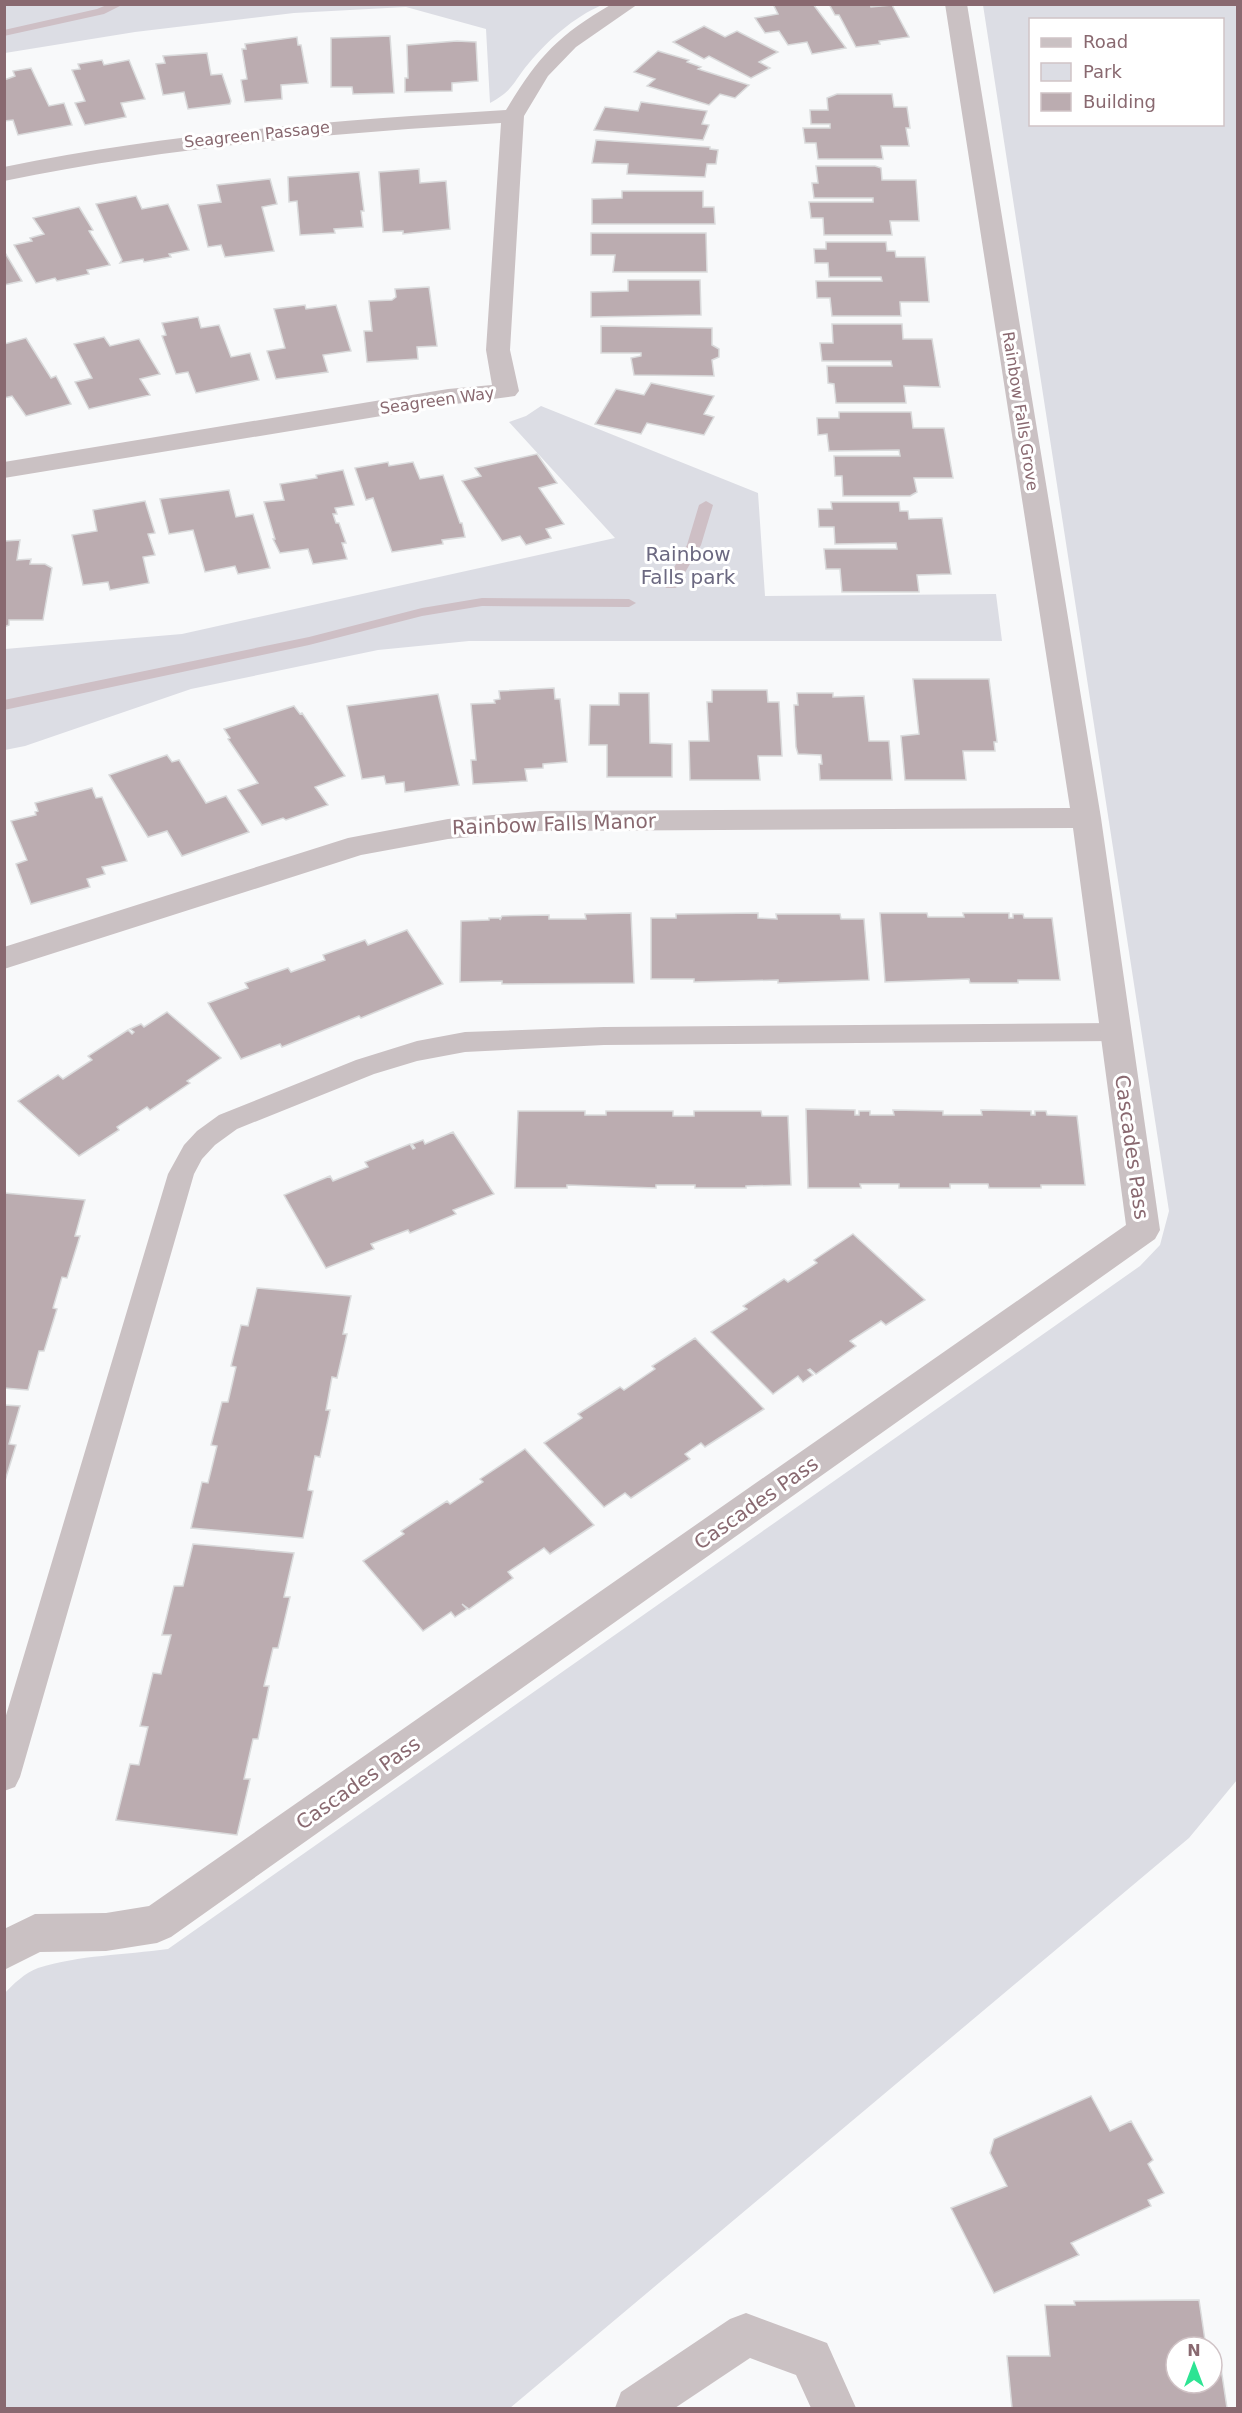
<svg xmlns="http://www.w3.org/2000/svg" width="1242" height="2413" viewBox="0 0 1242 2413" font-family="'DejaVu Sans',sans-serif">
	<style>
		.green { fill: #dcdde4; fill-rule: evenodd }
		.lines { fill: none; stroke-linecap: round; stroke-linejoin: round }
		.stream { fill: #cebfc5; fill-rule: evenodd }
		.building { fill: #bbacb0; stroke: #dadbdc; stroke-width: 1.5 }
		.lane { fill: #cac1c3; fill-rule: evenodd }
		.street { fill: #cac1c3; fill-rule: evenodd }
		.labels { text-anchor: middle; stroke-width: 6; stroke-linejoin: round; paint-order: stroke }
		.far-street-label { font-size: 16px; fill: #896970; stroke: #fff }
		.park-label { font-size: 20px; fill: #6b6880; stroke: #fff }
		.street-label { font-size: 20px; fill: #896970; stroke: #fff }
	</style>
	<rect width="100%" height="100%" fill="#f8f9fa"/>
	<!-- green -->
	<path class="green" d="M5,4H602V5C574,17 548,40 529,63C512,83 515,89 490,103L486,29L406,7L294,13L135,32L5,53Z
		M983,5H1237V1780L1189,1838L510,2408H5L4,1994C12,1985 26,1972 38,1968C79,1955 125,1955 168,1949L1140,1266L1160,1245L1169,1211ZM1030,20H1222V124H1030Z
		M541,406L758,493L765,596L996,594L1002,641H469L378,650L191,689L25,746L5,750V649L182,634L615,538L509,422L526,416Z"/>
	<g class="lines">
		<!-- stream -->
		<path class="stream" d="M109,4H124L104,14L4,36V30L97,9Z
			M706,501L713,505L701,545L676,588H666L664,585L687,545L699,505Z
			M482,598L629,599L636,603L629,607L482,606L422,616L309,645L4,710V700L309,637L422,608Z"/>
	</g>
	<!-- building -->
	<path class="building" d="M773,4H813L846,48L812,54L807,42L788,45L779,31L765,33L755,18L778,14Z
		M829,4H870L871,7L892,5L909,37L879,41L880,44L856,47L839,15H835Z
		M704,26L725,37L737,31L778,52L759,62L770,68L751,78L709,56L704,59L673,42Z
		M390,36L394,93L353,94L352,87H331V38Z
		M297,37L298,45H301L308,83L281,85L282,99L245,102L241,80L247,79L242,49H246L245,44Z
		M457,41L476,42L478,81L452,83V91L405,92V78H408L407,45Z
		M658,51L689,60L687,62L701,67L698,69L749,85L735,98L720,94L709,105L647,86L655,79L634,72Z
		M207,53L211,75L222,74L231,101L230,104L188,109L184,92L163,95L156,64L165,63L163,56Z
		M102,60L104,65L129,60L145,99L121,103L126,117L85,125L75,103L85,101L72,70L80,69L78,64Z
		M31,68L49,106L64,103L72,125L18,135L13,120L4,121V80L15,76L13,71Z
		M837,94H892L894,107H907L910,128H906L909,146H881L883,159H818L816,143H805L803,128H830V124H811L810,110H828L827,98Z
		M641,102L707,111L702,124L709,125L703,140L594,130L605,107L638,111Z
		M596,140L710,147V149L718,150L716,164H707L705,177L627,174L628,164L592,163Z
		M816,166H875L881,168L882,180H916L919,221H890L892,235H824L823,218H811L809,202H873V198H814L812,183H818Z
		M419,169L420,183L446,181L450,229L403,234V231L383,232L379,172Z
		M359,172L364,211H361L363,227L334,229L335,233L300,235L297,201L289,202L288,177Z
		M270,179L277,204L262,207L274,251L225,257L221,245L208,247L198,205L221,202L217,185Z
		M622,191H703V207H714L715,224H592V199L622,198Z
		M136,196L142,209L168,204L189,250L169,254L171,257L144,262L143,259L120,263L122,260L96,204Z
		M79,207L93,230L89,231L110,265L87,270L89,274L57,281L55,278L36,283L14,245L32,241L30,238L44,234L33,218Z
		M591,233H706L707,272H613L615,255H591Z
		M826,242H886L887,251H895L896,257H925L929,302H900L901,316H832L830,298H817L816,281H882L881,277H829L828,263H815L814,249H826Z
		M4,251L22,281L4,285Z
		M628,280H700L701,315L591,317V292L628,291Z
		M429,287L437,346L417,347L418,359L367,362L364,331H372L369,301L392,300L396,297L395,289Z
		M305,305L306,309L336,305L351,351L323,355L328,372L276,379L267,351L285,348L274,309Z
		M198,317L201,328L219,325L231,357L250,353L259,380L196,393L188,372L176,374L162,336L166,335L162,323Z
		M832,324H902L903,339H932L940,387L904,386L906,403H836L834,384L828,383L827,366H892L891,361H822L820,343H833Z
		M601,326L712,328V345L719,349V357L712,360L714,376L634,375L631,358L641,356V353H601Z
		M104,337L110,346L139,339L160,374L140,379L150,395L89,409L75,382L92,378L74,344Z
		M26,338L51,378L56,376L71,404L26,416L12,396L4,398V344Z
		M651,383L714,396L704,414L714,417L704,435L647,423L641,434L595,424L616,389L644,395Z
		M839,412H911L913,428H944L953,478H914L917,492L910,496H843L842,476H835L834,456H900L899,450L829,451L827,434L818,435L817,418H839Z
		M537,454L557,483L539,488L564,524L546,529L551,538L526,545L520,536L502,541L462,481L481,476L475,468Z
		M388,462L389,466L413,462L420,479L443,475L460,523H462L465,537L442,540L443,544L392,552L373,498L366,500L355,468Z
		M343,470L354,505L335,508L337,514H333L336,523H339L346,543H342L347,559L313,564L308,549L280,553L273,539H275L264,502L284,500L280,484L317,478L316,475Z
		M229,490L236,517L253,514L270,568L238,574L235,566L205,572L193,530L169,534L160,499Z
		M145,501L155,533L148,534L155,555L143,557L149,583L110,590L108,582L83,585L72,535L97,531L93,510Z
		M831,502H899L900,511H908L909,519L942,518L951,574L917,575L919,592H842L840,569H826L824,549H897L896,543L835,544L834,527H819L818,509H832Z
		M20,540L17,560L31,559L30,564H45L52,568L43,620H9V625L4,627V541Z
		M913,679H989L997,742H994L995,751H963L966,780H905L901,736L919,734Z
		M554,688L555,699H560L567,762L543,764V768L525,769L527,781L473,784L471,760H476L471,704L495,703L494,700L500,699L499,691Z
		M712,690H767L768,702H779L782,756H758L760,780H690L689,741H709L707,702H712Z
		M619,693H649L650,743L672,744V777H607V745H589L590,705H619Z
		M797,693H833V697L864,696L869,741H889L892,780H820L819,764H822L821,755L798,754L796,747L794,705H798Z
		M438,694L459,785L405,792L404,782L386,784L384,776L362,779L347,706Z
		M294,706L300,714L302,713L345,776L315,787L328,805L286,820L283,818L262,825L238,790L258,783L228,739L230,738L224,729Z
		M167,755L172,762L179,760L206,803L226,796L249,832L182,856L167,831L148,837L109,775Z
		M92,788L96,798L102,797L127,861L102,867L105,874L87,879L90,887L31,904L16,864L27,860L11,821L36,815L35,812L38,811L35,803Z
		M631,913L634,983L502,984V981L460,982L461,921L489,920V918H500V920L502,916L549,915V919H586L585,914Z
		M758,913V918L777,919L776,914H840L841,919H864L869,980L778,983V980L694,982V979H651V918H676V914Z
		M880,913H927L928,917H964L963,913H1009V918H1013V914H1023L1024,918H1052L1060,980H1018V983H970L969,979L885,982Z
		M407,930L443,984L361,1018L359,1016L282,1047L280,1044L241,1059L208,1003L248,988L245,983L288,968L291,972L325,960L323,955L365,940L368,945Z
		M167,1012L221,1058L187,1081L190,1083L150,1110L147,1107L117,1127L119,1130L79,1156L18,1101L58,1075L63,1079L92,1060L88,1056L128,1030L132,1034L134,1032L130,1029L141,1024L144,1027Z
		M806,1109L855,1110V1115H859V1111H870V1115H894L893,1110L943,1111V1115H982L981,1110L1031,1111V1115H1035V1111H1046L1047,1115L1077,1116L1085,1185H1041V1188H989L988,1184H950V1188H899V1184H860L861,1188H808Z
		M518,1111H585V1115H606V1111H673V1116H694V1111H761L762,1116H788L791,1185L746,1186V1188H695V1185H656V1188L567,1185V1188H515Z
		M453,1132L494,1194L453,1210L456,1214L410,1233L408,1230L371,1244L374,1249L326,1268L284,1195L330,1176L333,1181L368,1167L365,1162L410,1144L413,1149L415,1148L412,1144L423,1140L425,1144Z
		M4,1193L85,1200L75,1236H80L67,1278L62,1277L53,1308L57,1309L44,1351H39L28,1390L4,1388Z
		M853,1234L925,1300L886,1325L881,1321L850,1341L856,1346L816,1374L810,1369L808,1370L813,1375L803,1382L798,1376L773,1394L711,1332L747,1309L743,1306L784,1279L788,1282L817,1263L814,1260Z
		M257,1288L351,1296L343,1334H347L337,1378L332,1377L326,1410H330L320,1457L315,1456L308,1490L313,1491L303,1538L191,1528L202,1482L208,1483L217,1446L211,1445L222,1402H228L236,1367L231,1366L241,1325L248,1326Z
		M695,1338L764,1409L705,1447L701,1443L685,1454L690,1459L631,1498L625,1493L604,1507L544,1443L582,1418L578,1414L620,1387L624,1390L655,1369L652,1366Z
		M4,1405L20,1406L9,1444L16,1445L4,1484Z
		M525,1449L594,1525L550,1554L544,1548L508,1572L513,1578L469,1609L462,1604L467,1609L455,1617L451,1612L423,1631L363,1561L404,1534L401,1531L447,1501L450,1504L483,1482L480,1479Z
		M193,1544L294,1553L284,1597H290L278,1648H273L264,1686H269L258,1739H253L244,1779H250L237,1835L116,1820L130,1764L139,1765L148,1727L140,1726L153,1673L161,1674L171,1635H162L174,1586H183Z
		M1091,2096L1110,2131L1131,2121L1153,2160L1148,2164L1164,2193L1148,2200L1151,2206L1071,2243L1079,2255L994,2293L951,2208L1007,2186L990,2153L994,2139Z
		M1199,2300L1206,2347H1176V2383H1212V2355H1219L1227,2408H1012L1007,2356H1050L1045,2305H1075L1074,2301Z"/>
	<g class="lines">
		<!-- lane -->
		<path class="lane" d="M1116,1023L1125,1025L1129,1032L1125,1039L1116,1041L604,1045L465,1052L417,1061L374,1074L237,1129L215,1145L202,1159L194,1174L20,1777L15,1787L4,1791V1722L168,1174L184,1145L197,1131L219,1115L356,1060L417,1041L465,1032L604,1027Z"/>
		<!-- street -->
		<path class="street" d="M612,4H638L576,47L548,76L524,116L510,350L519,391L515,396L448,405L4,478V462L448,389L492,385L486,350L501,123C334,133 169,147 4,181V167C170,133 337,120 506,110C539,56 557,36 612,4Z
			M945,4H967L1101,818L1160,1230L1155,1239L171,1937L157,1943L106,1951L40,1952L4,1970V1929L35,1914L106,1913L149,1906L1126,1225L1073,828L540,831L448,839L361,855L4,969V947L348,838L448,819L540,811L1070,808Z
			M746,2313L827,2343L856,2408H811L796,2375L750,2358L675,2408H615L621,2392L730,2319Z"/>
	</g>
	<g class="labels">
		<!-- far-street labels -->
		<g class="far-street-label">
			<text transform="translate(257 134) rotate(-6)" y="6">Seagreen Passage</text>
			<text transform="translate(437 400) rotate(-8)" y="6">Seagreen Way</text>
			<text transform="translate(1021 411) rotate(81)" y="6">Rainbow Falls Grove</text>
		</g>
		<!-- park labels -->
		<g class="park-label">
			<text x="688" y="561">Rainbow<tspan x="688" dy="23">Falls park</tspan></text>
		</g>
		<!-- street labels -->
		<g class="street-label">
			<text transform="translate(554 824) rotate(-2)" y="7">Rainbow Falls Manor</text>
			<text transform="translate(1132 1147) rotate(82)" y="7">Cascades Pass</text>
			<text transform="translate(756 1503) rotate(-35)" y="7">Cascades Pass</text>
			<text transform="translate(358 1783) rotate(-35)" y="7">Cascades Pass</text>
		</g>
	</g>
	<!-- border -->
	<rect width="1242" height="2413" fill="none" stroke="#896970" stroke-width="12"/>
	<!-- legend -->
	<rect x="1029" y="18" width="195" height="108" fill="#ffffff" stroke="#d0c3c6" stroke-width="1.5"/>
	<rect x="1041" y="38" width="30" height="9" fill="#cac1c3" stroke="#d0c3c6" stroke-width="1.5"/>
	<text x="1083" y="48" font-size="18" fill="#896970">Road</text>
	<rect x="1041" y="63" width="30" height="18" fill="#dcdde4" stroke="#d0c3c6" stroke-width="1.5"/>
	<text x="1083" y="78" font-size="18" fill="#896970">Park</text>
	<rect x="1041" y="93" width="30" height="18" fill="#bbacb0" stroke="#d0c3c6" stroke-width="1.5"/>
	<text x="1083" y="108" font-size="18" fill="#896970">Building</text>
	<!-- north arrow -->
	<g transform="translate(1194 2365)"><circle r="28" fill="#ffffff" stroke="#d0c3c6" stroke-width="1.5"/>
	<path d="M0-4.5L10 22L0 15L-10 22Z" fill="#2de493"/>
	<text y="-9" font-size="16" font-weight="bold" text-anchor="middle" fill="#896970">N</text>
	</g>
</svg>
